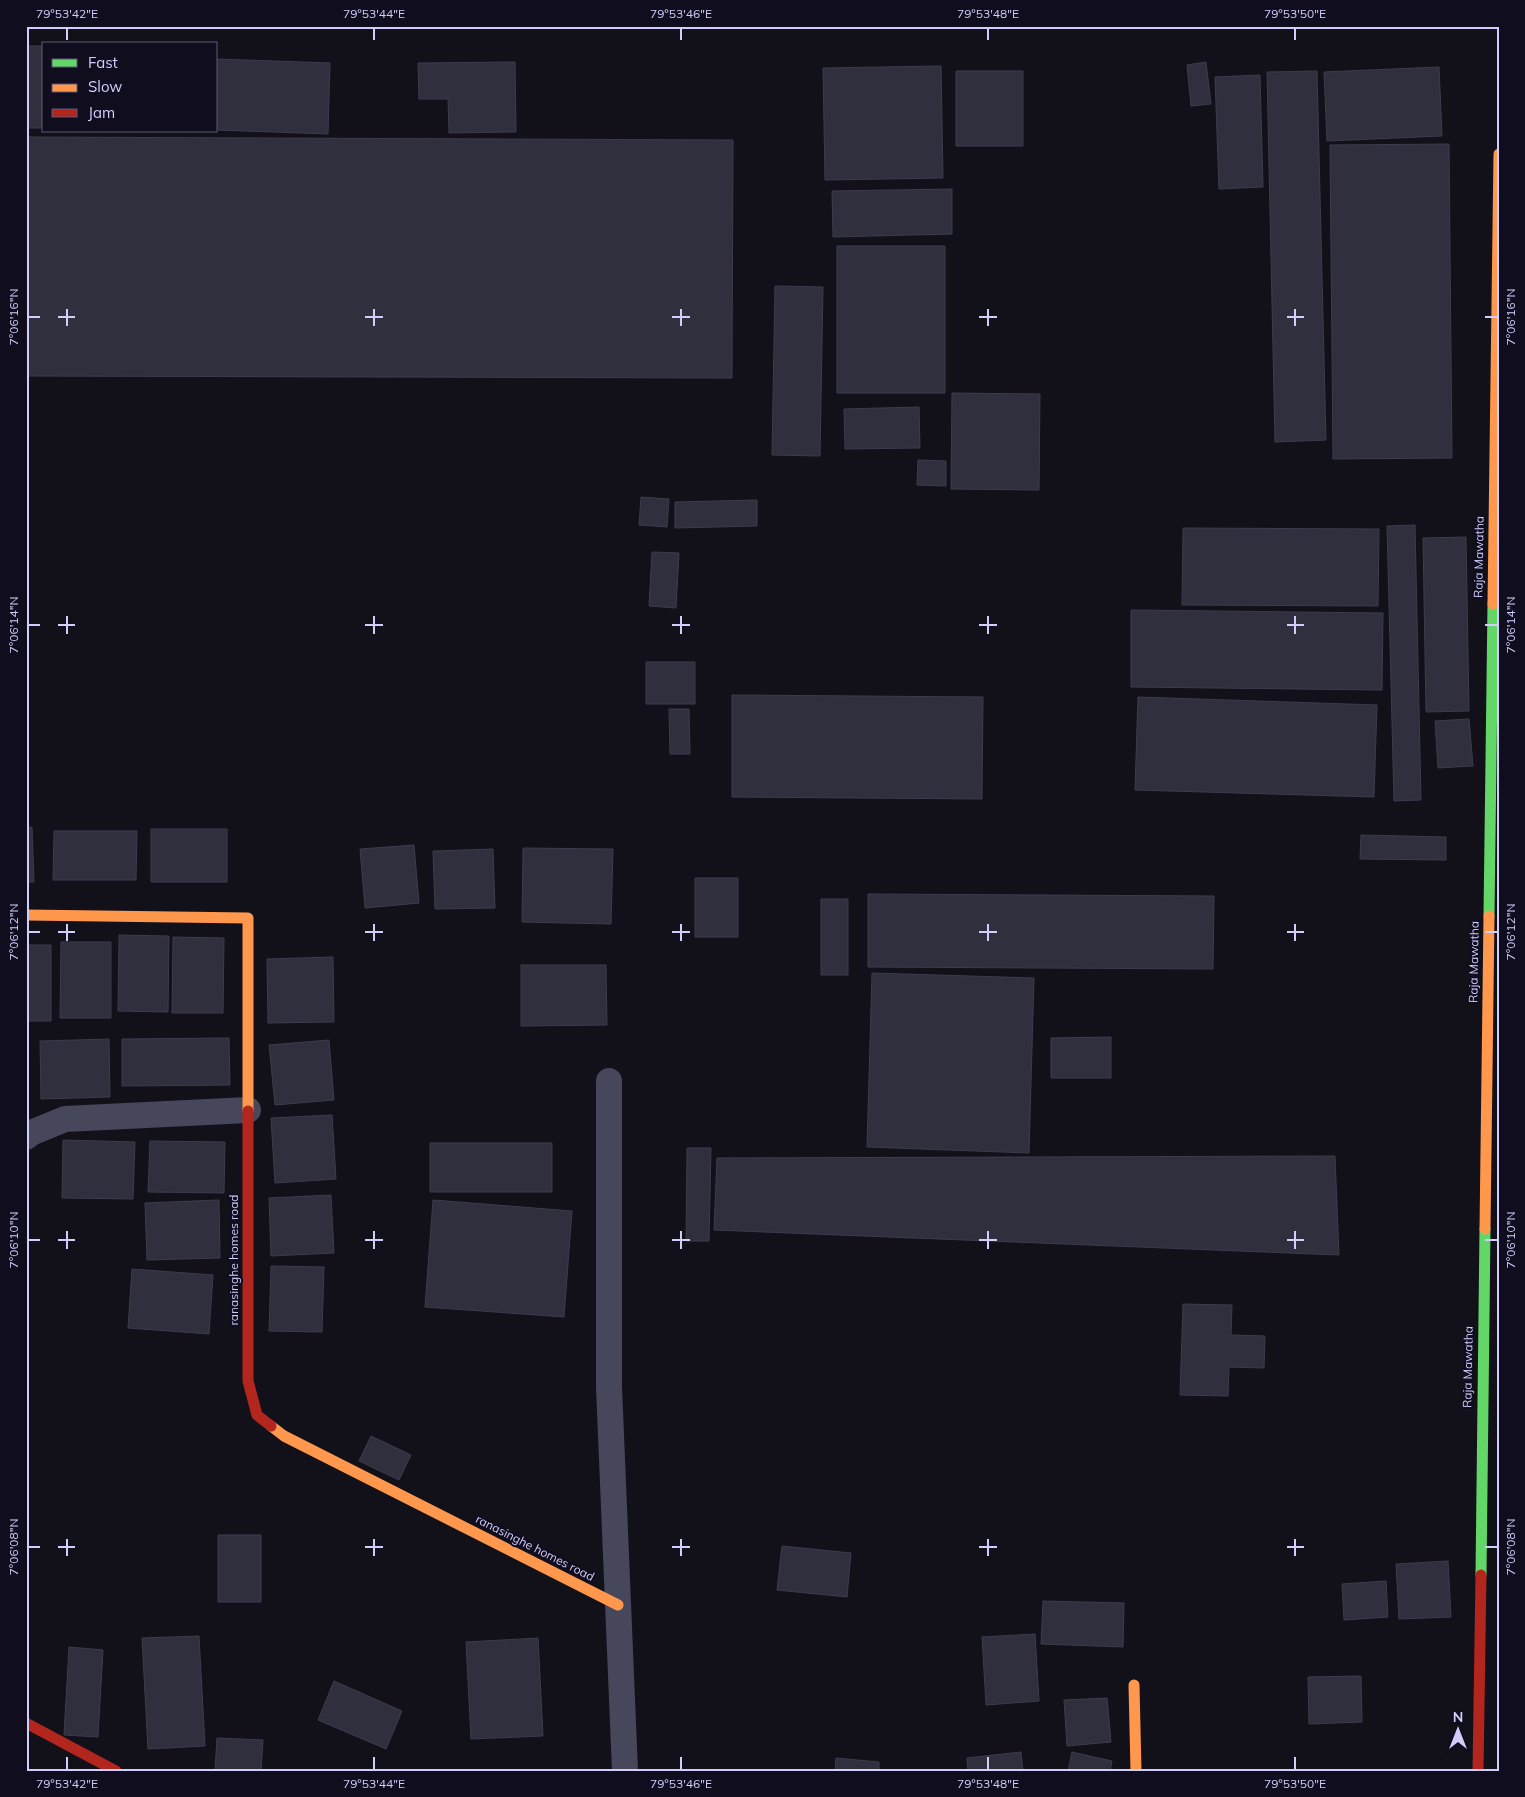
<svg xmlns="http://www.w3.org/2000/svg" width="1525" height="1797" viewBox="0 0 1525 1797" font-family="Mulish,sans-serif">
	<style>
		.building { fill: #302f3d; stroke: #3e3b4e }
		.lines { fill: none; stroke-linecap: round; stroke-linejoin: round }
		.street { stroke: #47475b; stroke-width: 26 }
		.fast { stroke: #63d668; stroke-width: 11 }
		.slow { stroke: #ff974d; stroke-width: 11 }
		.jam { stroke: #b3261e; stroke-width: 11 }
		.ticks { fill: none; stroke: #d1cefc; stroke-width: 2 }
		.labels { text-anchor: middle; stroke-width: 4; stroke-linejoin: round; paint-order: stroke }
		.street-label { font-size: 12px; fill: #d1cefc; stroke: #0f0d1e }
		.neatline { fill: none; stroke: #d1cefc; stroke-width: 2 }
		.ticks-label { font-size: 12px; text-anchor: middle; fill: #d1cefc }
	</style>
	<rect width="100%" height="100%" fill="#12111a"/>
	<!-- building -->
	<path class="building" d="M26,46H42V128H26Z
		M216,59L330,63L328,134L216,130Z
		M515,62L516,132L449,133L448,99H419L418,63Z
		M1206,62L1211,104L1191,106L1187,65Z
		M941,66L943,178L825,180L823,68Z
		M1439,67L1442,136L1327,141L1324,72Z
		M956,71H1023V146H956Z
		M1317,71L1326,440L1275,442L1267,72Z
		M1260,75L1263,187L1219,189L1215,77Z
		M26,137L733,140L732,378L26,376Z
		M1449,144L1452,458L1333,459L1330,145Z
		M952,189V234L833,237L832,191Z
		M837,246H945V393H837Z
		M775,286L823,287L820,456L772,455Z
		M952,393L1040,394L1039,490L951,489Z
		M919,407L920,448L845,449L844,409Z
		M918,460L946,461V486L917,485Z
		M641,497L669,499L667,527L639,525Z
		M757,500V526L675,528V502Z
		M1415,525L1421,800L1394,801L1387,526Z
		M1183,528L1379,529L1378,606L1182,605Z
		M1466,537L1469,711L1426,712L1423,538Z
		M652,552L679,553L676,608L649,606Z
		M1131,610L1383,613L1382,690L1131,687Z
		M646,662H695V704H646Z
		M732,695L983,697L982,799L732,797Z
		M1138,697L1377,705L1374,797L1135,790Z
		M669,709H689L690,754H670Z
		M1469,719L1473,766L1438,768L1435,721Z
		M32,827L34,882H26V828Z
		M151,829H227V882H151Z
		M54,831H137L136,880H53Z
		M1361,835L1446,837V860L1360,859Z
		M414,845L419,903L365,908L360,849Z
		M523,848L613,849L611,924L522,922Z
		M493,849L495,908L435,909L433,851Z
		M695,878H738V937H695Z
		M868,894L1214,896L1213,969L868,967Z
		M821,899H848V975H821Z
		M119,935L169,936L168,1012L118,1011Z
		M173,937L224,938L223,1013H172Z
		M61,942H111V1018H60Z
		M26,945H51V1021H26Z
		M333,957L334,1022L268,1023L267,959Z
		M521,965H606L607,1025L521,1026Z
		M872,973L1034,978L1029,1153L867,1147Z
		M1111,1037V1078H1051V1038Z
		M229,1038L230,1085L122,1086V1039Z
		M109,1039L110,1097L41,1099L40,1041Z
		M329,1040L334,1100L275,1105L269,1045Z
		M332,1115L336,1179L275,1183L271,1118Z
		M63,1140L135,1142L133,1199L62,1198Z
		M150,1141L225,1142L224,1193L148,1192Z
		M430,1143H552V1192H430Z
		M687,1148H711L709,1241H686Z
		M1335,1156L1339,1255L714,1230L717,1158Z
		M331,1195L334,1253L271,1256L269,1198Z
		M219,1200L220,1258L147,1260L145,1203Z
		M433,1200L572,1211L564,1317L425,1307Z
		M271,1266L324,1267L322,1332L269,1331Z
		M132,1269L213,1275L209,1334L128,1328Z
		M1183,1304L1232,1305L1231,1335L1265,1336L1264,1368L1229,1367L1228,1396L1180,1395Z
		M371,1436L411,1455L399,1480L359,1461Z
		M218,1535H261V1602H218Z
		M782,1546L851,1553L847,1597L777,1590Z
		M1448,1561L1451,1617L1399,1619L1396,1564Z
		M1386,1581L1388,1617L1344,1620L1342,1584Z
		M1043,1601L1124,1603L1123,1647L1041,1644Z
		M1035,1634L1039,1701L986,1705L982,1637Z
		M199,1636L205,1746L148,1749L142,1638Z
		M538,1638L543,1736L471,1739L466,1642Z
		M69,1647L103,1650L98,1737L64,1735Z
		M1361,1676L1362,1722L1309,1724L1308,1677Z
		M334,1681L402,1711L386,1749L318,1720Z
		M1107,1698L1111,1742L1067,1746L1064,1700Z
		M217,1738L263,1740L261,1771H215Z
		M1021,1752L1023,1771H968L967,1758Z
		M1072,1752L1112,1761L1110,1771H1068Z
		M836,1758L879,1762V1771H835Z"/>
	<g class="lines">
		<!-- street -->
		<path class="street" d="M609,1081V1387L625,1771
			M26,1137L31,1133L65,1119L248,1110"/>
		<!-- fast -->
		<path class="fast" d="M1489,916L1493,604
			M1481,1575L1485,1229"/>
		<!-- slow -->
		<path class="slow" d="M1493,604L1499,154
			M26,915L248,918V1111
			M1485,1229L1489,916
			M271,1426L284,1436L618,1605
			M1134,1685L1136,1771"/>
		<!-- jam -->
		<path class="jam" d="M248,1111V1381L257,1415L271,1426
			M26,1723L116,1771
			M1478,1771L1481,1575"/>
	</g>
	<!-- ticks -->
	<path class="ticks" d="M67,28V40M374,28V40M681,28V40M988,28V40M1295,28V40M67,309V326M374,309V326M681,309V326M988,309V326M1295,309V326M28,317H40M58,317H75M365,317H383M672,317H690M979,317H997M1287,317H1304M1485,317H1498M67,616V634M374,616V634M681,616V634M988,616V634M1295,616V634M28,625H40M58,625H75M365,625H383M672,625H690M979,625H997M1287,625H1304M1485,625H1498M67,924V941M374,924V941M681,924V941M988,924V941M1295,924V941M28,932H40M58,932H75M365,932H383M672,932H690M979,932H997M1287,932H1304M1485,932H1498M67,1231V1249M374,1231V1249M681,1231V1249M988,1231V1249M1295,1231V1249M28,1240H40M58,1240H75M365,1240H383M672,1240H690M979,1240H997M1287,1240H1304M1485,1240H1498M67,1539V1556M374,1539V1556M681,1539V1556M988,1539V1556M1295,1539V1556M28,1547H40M58,1547H75M365,1547H383M672,1547H690M979,1547H997M1287,1547H1304M1485,1547H1498M67,1757V1770M374,1757V1770M681,1757V1770M988,1757V1770M1295,1757V1770"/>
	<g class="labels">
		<!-- street labels -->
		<g class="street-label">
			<text transform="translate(1479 557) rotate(-89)" y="4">Raja Mawatha</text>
			<text transform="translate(1474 962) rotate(-89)" y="4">Raja Mawatha</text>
			<text transform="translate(234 1260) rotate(-90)" y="4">ranasinghe homes road</text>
			<text transform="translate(1468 1367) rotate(-89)" y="4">Raja Mawatha</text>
			<text transform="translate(535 1548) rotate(27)" y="4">ranasinghe homes road</text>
		</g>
	</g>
	<!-- border -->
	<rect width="1525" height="1797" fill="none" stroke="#0f0d1e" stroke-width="55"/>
	<!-- legend -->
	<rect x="42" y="42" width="175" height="90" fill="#0f0d1e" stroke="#5d5a77"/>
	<rect x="52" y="59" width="25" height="8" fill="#63d668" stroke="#5d5a77"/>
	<text x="88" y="68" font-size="15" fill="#d1cefc">Fast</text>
	<rect x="52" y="84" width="25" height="8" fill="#ff974d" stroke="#5d5a77"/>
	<text x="88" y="92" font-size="15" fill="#d1cefc">Slow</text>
	<rect x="52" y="109" width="25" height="8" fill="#b3261e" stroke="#5d5a77"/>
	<text x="88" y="118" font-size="15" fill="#d1cefc">Jam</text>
	<!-- north arrow -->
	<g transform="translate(1458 1730)" stroke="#0f0d1e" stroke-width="4" paint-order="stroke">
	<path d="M0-4L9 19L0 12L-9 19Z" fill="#d1cefc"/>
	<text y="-8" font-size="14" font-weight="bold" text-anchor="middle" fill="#d1cefc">N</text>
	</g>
	<rect x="28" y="28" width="1470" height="1742" class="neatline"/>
	<g class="ticks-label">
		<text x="67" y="18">79°53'42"E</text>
		<text x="374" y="18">79°53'44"E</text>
		<text x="681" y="18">79°53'46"E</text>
		<text x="988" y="18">79°53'48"E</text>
		<text x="1295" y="18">79°53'50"E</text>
		<text transform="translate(14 317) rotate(-90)" y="4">7°06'16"N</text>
		<text transform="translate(1511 317) rotate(-90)" y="4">7°06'16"N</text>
		<text transform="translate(14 625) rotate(-90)" y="4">7°06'14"N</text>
		<text transform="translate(1511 625) rotate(-90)" y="4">7°06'14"N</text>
		<text transform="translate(14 932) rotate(-90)" y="4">7°06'12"N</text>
		<text transform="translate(1511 932) rotate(-90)" y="4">7°06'12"N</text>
		<text transform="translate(14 1240) rotate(-90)" y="4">7°06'10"N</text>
		<text transform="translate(1511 1240) rotate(-90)" y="4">7°06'10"N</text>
		<text transform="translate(14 1547) rotate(-90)" y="4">7°06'08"N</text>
		<text transform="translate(1511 1547) rotate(-90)" y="4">7°06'08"N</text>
		<text x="67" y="1788">79°53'42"E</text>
		<text x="374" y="1788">79°53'44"E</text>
		<text x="681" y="1788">79°53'46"E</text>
		<text x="988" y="1788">79°53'48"E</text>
		<text x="1295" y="1788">79°53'50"E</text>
	</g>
</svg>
